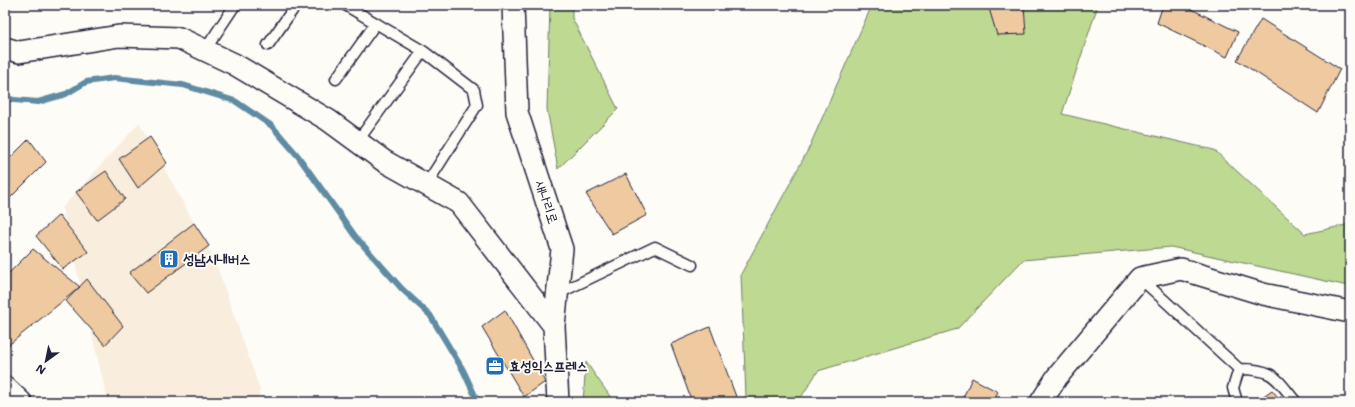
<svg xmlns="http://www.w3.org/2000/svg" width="1355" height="407" viewBox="0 0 1355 407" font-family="'Shantell Sans','Poor Story',sans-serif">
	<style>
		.built { fill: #f9eddd }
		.green { fill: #bed991; stroke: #707e66 }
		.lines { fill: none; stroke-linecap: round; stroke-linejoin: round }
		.stream { stroke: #5f8ba3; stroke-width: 6 }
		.building { fill: #efcaa0; stroke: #22223b }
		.service-casing { stroke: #22223b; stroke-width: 13 }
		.minor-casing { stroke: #22223b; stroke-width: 24 }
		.service { stroke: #fdfcf7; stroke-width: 10 }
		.minor { stroke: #fdfcf7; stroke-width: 21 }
		.labels { text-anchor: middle; stroke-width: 4; stroke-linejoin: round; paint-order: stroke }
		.street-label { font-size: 14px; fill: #22223b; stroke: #fdfcf7 }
		.poi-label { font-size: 14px; font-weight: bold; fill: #22223b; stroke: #fdfcf7; text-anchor: start }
	</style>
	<rect width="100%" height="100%" fill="#fdfcf7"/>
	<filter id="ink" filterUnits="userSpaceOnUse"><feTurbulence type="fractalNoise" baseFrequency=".025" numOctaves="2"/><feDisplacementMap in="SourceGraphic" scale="8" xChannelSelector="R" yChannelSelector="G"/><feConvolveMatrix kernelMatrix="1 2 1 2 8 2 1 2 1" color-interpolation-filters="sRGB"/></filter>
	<g filter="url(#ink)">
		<!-- built -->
		<path class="built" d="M139,123L215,261L260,390L257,402H108L62,208Z"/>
		<!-- green -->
		<path class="green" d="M550,5H572V18L618,109L558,169L547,109Z
			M872,5H1098L1062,114L1214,150L1305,234L1350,224V285L1348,286L1171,247L1023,260L957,329L818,371L798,402H740L746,396L741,274L808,150Z
			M586,362L614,402H583Z"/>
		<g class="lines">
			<!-- stream -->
			<path class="stream" d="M5,97L14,100L38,102L66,94L86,82L114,78L183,85L235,101L272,126L298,156L355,236L402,289L430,315L463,370L478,402"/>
		</g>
		<!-- building -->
		<path class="building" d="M988,5H1024L1026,34L997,35Z
			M1163,5H1183L1238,32L1227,57L1157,23Z
			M1261,19L1340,69L1318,113L1237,60Z
			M150,137L167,163L138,188L119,159Z
			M29,139L46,162L5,203V163Z
			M106,171L125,199L97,220L76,192Z
			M626,174L647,215L612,234L586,194Z
			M59,215L88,252L63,269L36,236Z
			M194,223L209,246L146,293L129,273Z
			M33,249L80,287L6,347L5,277Z
			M87,279L123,326L105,345L66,301Z
			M505,310L545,382L524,397L482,327Z
			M710,327L738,402H692L671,344Z
			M972,378L998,392L992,402H961Z
			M1272,390L1282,402H1255Z"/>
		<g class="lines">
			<defs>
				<path id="service" d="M345,5L423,51
					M268,45L296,5
					M205,50L235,5
					M336,79L376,23
					M357,142L423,51L474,90L477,105L426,185
					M1140,278L1239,369L1233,388L1237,402
					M557,294L655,247L692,265
					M1239,369C1274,369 1275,377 1296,402"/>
				<path id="minor" d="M513,5L517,112L562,249L554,326L558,402
					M5,48L19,52L119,36L179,38L234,64L328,120L384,161L459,203L554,326
					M5,387L21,402
					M1041,402L1057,377L1140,278L1181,269L1263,294L1350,312"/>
			</defs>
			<!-- service casing -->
			<use href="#service" class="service-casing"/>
			<!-- minor casing -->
			<use href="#minor" class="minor-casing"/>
			<!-- service -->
			<use href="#service" class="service"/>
			<!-- minor -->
			<use href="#minor" class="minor"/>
		</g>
	</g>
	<!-- icons -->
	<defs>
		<symbol id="building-square" viewBox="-11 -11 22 22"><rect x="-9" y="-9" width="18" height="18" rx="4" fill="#1f6fb2" stroke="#fdfcf7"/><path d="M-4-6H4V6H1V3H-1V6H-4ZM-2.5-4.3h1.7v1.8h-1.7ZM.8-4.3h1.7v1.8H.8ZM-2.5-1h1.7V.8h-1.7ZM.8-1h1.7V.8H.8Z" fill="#fff"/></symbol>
		<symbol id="office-square" viewBox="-11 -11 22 22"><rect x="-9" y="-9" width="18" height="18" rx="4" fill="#1f6fb2" stroke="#fdfcf7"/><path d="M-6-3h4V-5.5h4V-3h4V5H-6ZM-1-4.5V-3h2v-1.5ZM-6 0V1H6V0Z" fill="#fff"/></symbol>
	</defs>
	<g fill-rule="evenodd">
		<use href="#building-square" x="158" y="248" width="22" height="22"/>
		<use href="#office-square" x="484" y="355" width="22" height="22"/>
	</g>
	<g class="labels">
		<!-- street labels -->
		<g class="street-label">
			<text transform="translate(547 202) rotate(72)" y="5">새나리로</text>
		</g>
		<!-- poi labels -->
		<g class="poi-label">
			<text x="183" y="264">성남시내버스</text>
			<text x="509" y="371">효성익스프레스</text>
		</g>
	</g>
	<!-- margin -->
	<rect width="1355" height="407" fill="none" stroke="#fdfcf7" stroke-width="20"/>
	<rect x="10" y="10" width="1335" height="387" fill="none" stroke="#22223b" stroke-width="1.5" filter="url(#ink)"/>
	<!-- north arrow -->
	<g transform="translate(46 361) rotate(213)" stroke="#fdfcf7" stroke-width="3" paint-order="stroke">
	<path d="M0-3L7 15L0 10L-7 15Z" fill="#22223b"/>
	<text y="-6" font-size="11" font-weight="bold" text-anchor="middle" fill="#22223b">N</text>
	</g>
</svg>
